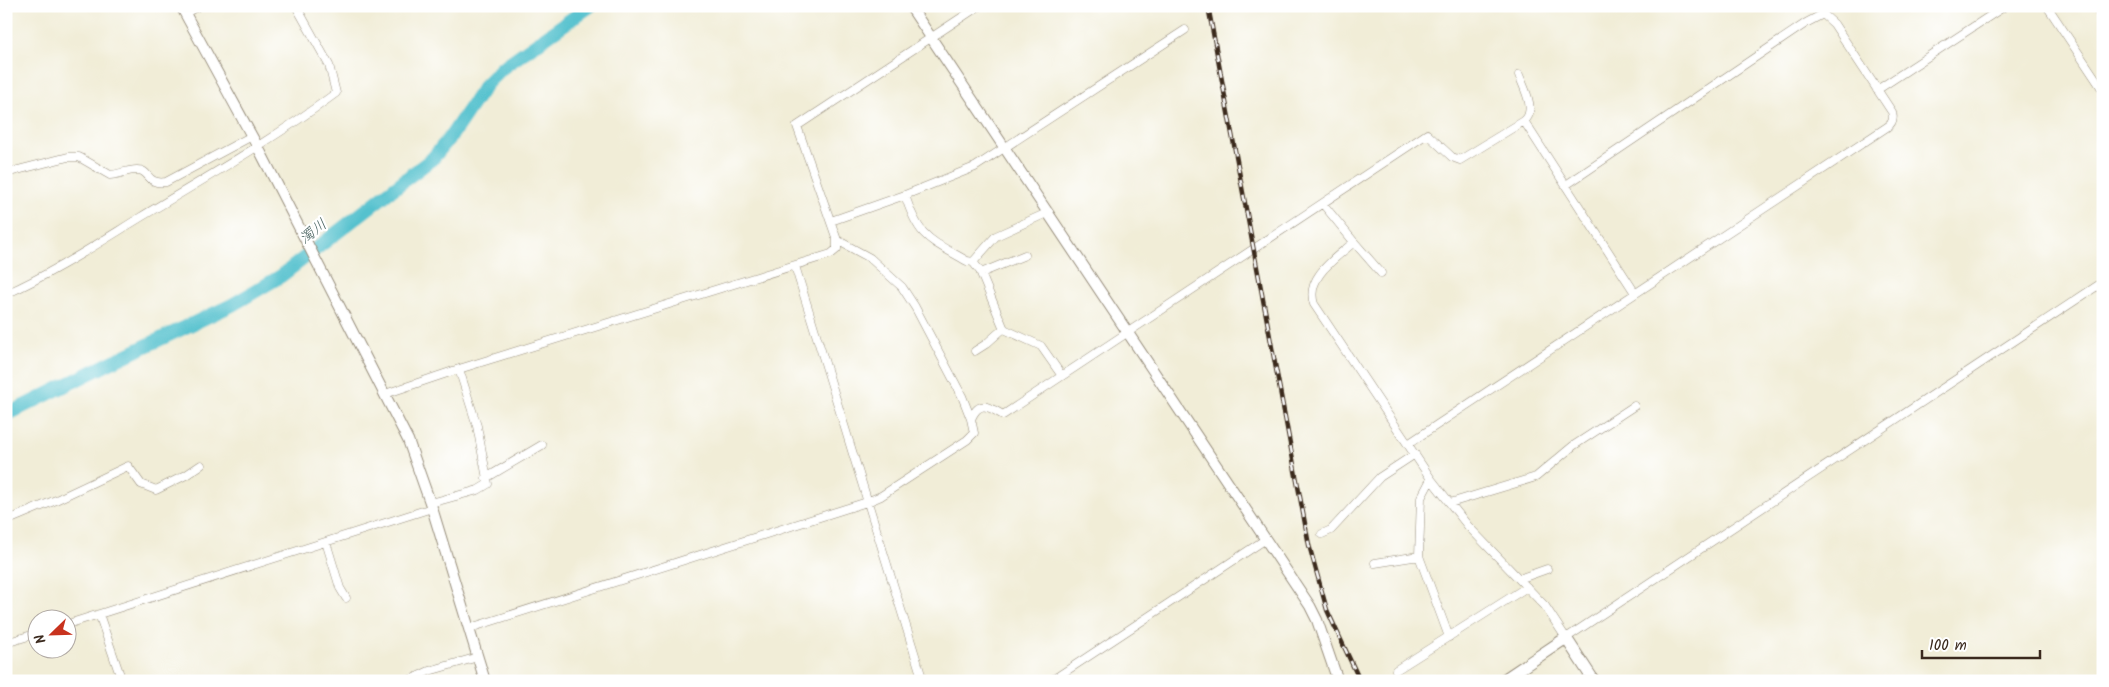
<svg xmlns="http://www.w3.org/2000/svg" width="2109" height="687" viewBox="0 0 2109 687" font-family="Kalam,'Klee One',sans-serif">
	<style>
		.lines { fill: none; stroke-linecap: round; stroke-linejoin: round }
		.river { stroke: #55c1ce; stroke-width: 14 }
		.minor-casing { stroke: #968c7a; stroke-width: 9 }
		.tertiary-casing { stroke: #968c7a; stroke-width: 12 }
		.secondary-casing { stroke: #968c7a; stroke-width: 13 }
		.minor { stroke: #fff; stroke-width: 8 }
		.tertiary { stroke: #fff; stroke-width: 10 }
		.secondary { stroke: #fff; stroke-width: 11 }
		.rail-casing { stroke: #3b2a1e; stroke-width: 4.5 }
		.rail { stroke: #fff; stroke-width: 2.5; stroke-dasharray: 8; stroke-linecap: butt }
		.labels { text-anchor: middle; stroke-width: 4.5; stroke-linejoin: round; paint-order: stroke }
		.water-label { font-size: 15px; font-style: italic; fill: #445f5c; stroke: #fff }
	</style>
	<rect width="100%" height="100%" fill="#fff"/>
	<filter id="ink" filterUnits="userSpaceOnUse"><feTurbulence type="fractalNoise" baseFrequency=".02" numOctaves="2"/><feDisplacementMap in="SourceGraphic" scale="10" xChannelSelector="R" yChannelSelector="G"/><feConvolveMatrix kernelMatrix="1 2 1 2 8 2 1 2 1" color-interpolation-filters="sRGB"/></filter>
	<filter id="wash" filterUnits="userSpaceOnUse"><feTurbulence type="fractalNoise" baseFrequency=".0096" numOctaves="4" result="noise"/><feDisplacementMap in="SourceGraphic" scale="20" xChannelSelector="R" yChannelSelector="G"/><feGaussianBlur stdDeviation="1.12" result="paint"/><feColorMatrix in="noise" values="0 0 0 0 0 0 0 0 0 0 0 0 0 0 0 0 0 1.4 0 .05"/><feComposite in="paint" operator="in"/></filter>
	<g filter="url(#wash)">
		<rect width="100%" height="100%" fill="#f1edd7"/>
		<g class="lines">
			<!-- river -->
			<path class="river" d="M6,415L112,362L232,305L281,276L433,158L451,136L486,84L502,68L590,6"/>
		</g>
	</g>
	<g filter="url(#ink)">
		<g class="lines">
			<defs>
				<path id="minor" d="M2047,6L2103,90
					M2095,6L2103,19
					M185,13L199,6
					M1877,90L2005,6
					M1524,121L1635,293
					M6,173L68,157H79L110,175C119,175 129,169 138,170C150,170 146,185 166,182L250,137
					M905,195C919,239 929,239 967,261L973,262L996,236L1049,212
					M1323,204L1354,242C1336,258 1305,277 1314,304L1431,479L1468,526L1545,606L1566,638L2103,282
					M831,221L905,195L975,167L1185,30
					M1354,242L1381,273
					M973,262L980,271L1004,329L1041,346L1062,376
					M795,266L923,681
					M981,273L1025,255
					M6,294C53,273 97,244 141,217C207,177 274,139 336,93L329,65L296,6
					M975,351L986,344L1004,328
					M385,394L459,369L831,254L837,249V240L797,126L979,6
					M971,419C979,400 988,406 1003,415L1427,134L1452,157L1460,160L1524,121C1537,111 1524,88 1519,75
					M1408,444L1887,127C1893,123 1894,119 1892,112L1834,24L1823,14L1806,23L1566,185
					M486,478L542,445
					M1431,479L1421,498L1419,556L1449,637
					M431,503L478,490L488,484L477,426L459,369
					M1450,503L1536,477L1573,446L1634,406
					M6,521L56,500L128,466L141,484L156,490L186,475L201,465
					M1322,534L1331,530L1380,477L1415,454
					M326,542L340,588L346,598
					M1375,563L1419,556
					M1519,579L1547,569
					M99,614L122,681
					M68,624L432,508
					M470,628L867,502L881,496L967,440L974,433L971,419L962,396L915,307L902,287L870,258L837,240
					M6,643L38,633
					M1396,670L1527,587
					M408,681L429,671L478,657
					M1051,681L1266,539"/>
				<path id="tertiary" d="M181,6L261,153L408,440L432,508L485,681
					M910,6L1310,606L1317,620L1338,681"/>
				<path id="secondary" d="M1502,681L1566,638L1594,681"/>
			</defs>
			<!-- minor casing -->
			<use href="#minor" class="minor-casing"/>
			<!-- tertiary casing -->
			<use href="#tertiary" class="tertiary-casing"/>
			<!-- secondary casing -->
			<use href="#secondary" class="secondary-casing"/>
			<!-- minor -->
			<use href="#minor" class="minor"/>
			<!-- tertiary -->
			<use href="#tertiary" class="tertiary"/>
			<!-- secondary -->
			<use href="#secondary" class="secondary"/>
			<defs>
				<path id="rail" d="M1208,6L1309,545L1327,610L1360,681"/>
			</defs>
			<!-- rail casing -->
			<use href="#rail" class="rail-casing"/>
			<!-- rail -->
			<use href="#rail" class="rail"/>
		</g>
	</g>
	<g class="labels">
		<!-- water labels -->
		<g class="water-label">
			<text transform="translate(313 231) rotate(-38)" y="5">濁川</text>
		</g>
	</g>
	<!-- margin -->
	<rect width="2109" height="687" fill="none" stroke="#fff" stroke-width="25"/>
	<!-- north arrow -->
	<g transform="translate(52 634) rotate(247)"><circle r="24" fill="#ffffff" stroke="#b1aaa5"/>
	<path d="M0-4L9 19L0 12L-9 19Z" fill="#c8321e"/>
	<text y="-8" font-size="14" font-weight="bold" text-anchor="middle" fill="#3b2a1e">N</text>
	</g>
	<!-- scale -->
	<path d="M1922 650v8h118v-8" fill="none" stroke="#3b2a1e" stroke-width="2.5"/>
	<text x="1929" y="650" font-size="15" fill="#3b2a1e" stroke="#ffffff" stroke-width="4" paint-order="stroke">100 m</text>
</svg>
